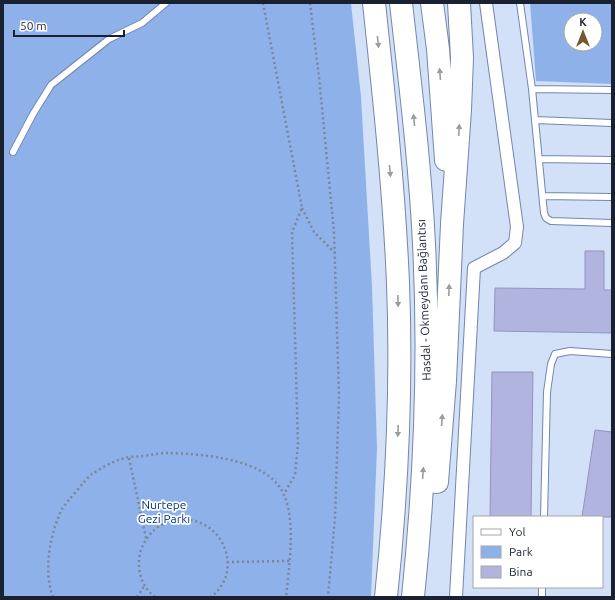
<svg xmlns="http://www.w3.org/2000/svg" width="615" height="600" viewBox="0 0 615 600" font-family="Ubuntu,sans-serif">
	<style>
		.green { fill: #8fb1e9; fill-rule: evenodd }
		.building { fill: #b1b4df; stroke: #9194bd }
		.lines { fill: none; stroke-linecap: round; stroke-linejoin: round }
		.service-casing { stroke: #7287ac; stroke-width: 8 }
		.minor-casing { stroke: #7287ac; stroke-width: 14 }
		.motorway-casing { stroke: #7287ac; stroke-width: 24 }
		.path { stroke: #7a8599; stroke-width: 2.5; stroke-dasharray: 2 3; stroke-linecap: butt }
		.service { stroke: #fff; stroke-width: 6 }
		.minor { stroke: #fff; stroke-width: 12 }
		.motorway { stroke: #fff; stroke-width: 22 }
		.oneway { fill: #989ba2 }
		.labels { text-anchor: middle; stroke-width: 3.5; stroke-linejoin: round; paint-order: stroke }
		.street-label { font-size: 12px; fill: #192130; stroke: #fff }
		.park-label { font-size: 12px; fill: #023080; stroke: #fff }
	</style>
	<rect width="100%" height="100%" fill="#d2e0f8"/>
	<!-- green -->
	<path class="green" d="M3,3H351L361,97L372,287L377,448L371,597H3Z
		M530,3H612V84L536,81ZM571,20H595V44H571Z"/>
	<!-- building -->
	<path class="building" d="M585,251H604V290H612V333L494,331L495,288L585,289Z
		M492,372H533L531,517H490Z
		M595,430L612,432V517H582Z"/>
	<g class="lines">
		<defs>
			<path id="service" d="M520,3L532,89L544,213L546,218L551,221L612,223
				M532,89L612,90
				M535,120L612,123
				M13,152L33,114L51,85L109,39L142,23L166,3
				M539,159L612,160
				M543,196L612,197
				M544,517L547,392L551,364L555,354L570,351L612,354
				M542,597V587"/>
			<path id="minor" d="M456,597L474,268L503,253L515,243L517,227L486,3"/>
			<path id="motorway" d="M374,3C384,96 394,189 398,283C402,387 397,493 386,597
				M401,3C410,83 420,163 424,244C430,362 425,480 413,597
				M432,3L438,49L446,160
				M437,482L445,381L452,224L460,110L462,58L459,3"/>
		</defs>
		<!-- service casing -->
		<use href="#service" class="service-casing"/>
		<!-- minor casing -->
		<use href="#minor" class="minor-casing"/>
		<!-- motorway casing -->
		<use href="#motorway" class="motorway-casing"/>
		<!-- path -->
		<path class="path" d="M263,3L302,208L292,232L298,444L295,475L284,494
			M310,3L319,77L334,232L339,396L335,517L328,597
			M302,208L314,232L335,253
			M129,458L146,538
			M227,562L289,561
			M53,597C43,570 50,534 62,509C66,503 87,478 92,474C100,469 113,461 122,459C128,456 136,457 143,456C151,455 159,453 167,453C201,454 269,458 284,495C296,521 289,568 286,597
			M137,597L145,585
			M155,597C143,588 138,574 139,559C140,549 145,540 152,532C158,526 167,521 176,520C220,513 247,569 211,597"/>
		<!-- service -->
		<use href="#service" class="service"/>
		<!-- minor -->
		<use href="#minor" class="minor"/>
		<!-- motorway -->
		<use href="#motorway" class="motorway"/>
	</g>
	<!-- one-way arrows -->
	<defs><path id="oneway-solid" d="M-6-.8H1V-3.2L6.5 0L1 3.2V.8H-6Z"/></defs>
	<g class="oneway">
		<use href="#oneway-solid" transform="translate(378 42) rotate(84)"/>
		<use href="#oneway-solid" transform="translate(440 74) rotate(-94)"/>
		<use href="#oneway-solid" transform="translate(414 120) rotate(-95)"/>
		<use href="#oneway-solid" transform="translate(459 130) rotate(-87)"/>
		<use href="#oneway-solid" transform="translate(390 171) rotate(85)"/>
		<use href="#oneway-solid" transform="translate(449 290) rotate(-88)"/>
		<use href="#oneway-solid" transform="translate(398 301) rotate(89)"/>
		<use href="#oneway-solid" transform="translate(442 420) rotate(-86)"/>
		<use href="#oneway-solid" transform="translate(398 431) rotate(92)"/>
		<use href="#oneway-solid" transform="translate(423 473) rotate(-86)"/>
	</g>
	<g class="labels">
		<!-- street labels -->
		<g class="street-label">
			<text transform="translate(424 300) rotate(-92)" y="4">Hasdal - Okmeydanı Bağlantısı</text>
		</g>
		<!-- park labels -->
		<g class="park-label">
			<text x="164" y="509">Nurtepe<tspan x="164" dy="14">Gezi Parkı</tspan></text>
		</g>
	</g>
	<!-- border -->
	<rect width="615" height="600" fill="none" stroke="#192130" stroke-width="8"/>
	<!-- legend -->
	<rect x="473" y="516" width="130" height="72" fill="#ffffff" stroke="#a3a6ac"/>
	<rect x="481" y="529" width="20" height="6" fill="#ffffff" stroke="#a3a6ac"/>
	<text x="509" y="536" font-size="12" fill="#192130">Yol</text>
	<rect x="481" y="546" width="20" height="12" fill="#8fb1e9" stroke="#a3a6ac"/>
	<text x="509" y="556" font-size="12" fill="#192130">Park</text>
	<rect x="481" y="566" width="20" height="12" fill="#b1b4df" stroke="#a3a6ac"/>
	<text x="509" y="576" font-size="12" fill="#192130">Bina</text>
	<!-- north arrow -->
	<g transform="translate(583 32)"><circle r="19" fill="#ffffff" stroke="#a3a6ac"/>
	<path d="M0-3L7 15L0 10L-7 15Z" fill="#72582a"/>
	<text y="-6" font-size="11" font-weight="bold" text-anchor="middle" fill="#192130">K</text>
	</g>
	<!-- scale -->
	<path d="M14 30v6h110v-6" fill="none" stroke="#192130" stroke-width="2"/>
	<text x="20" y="30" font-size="12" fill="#192130" stroke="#ffffff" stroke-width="3" paint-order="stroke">50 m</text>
</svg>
